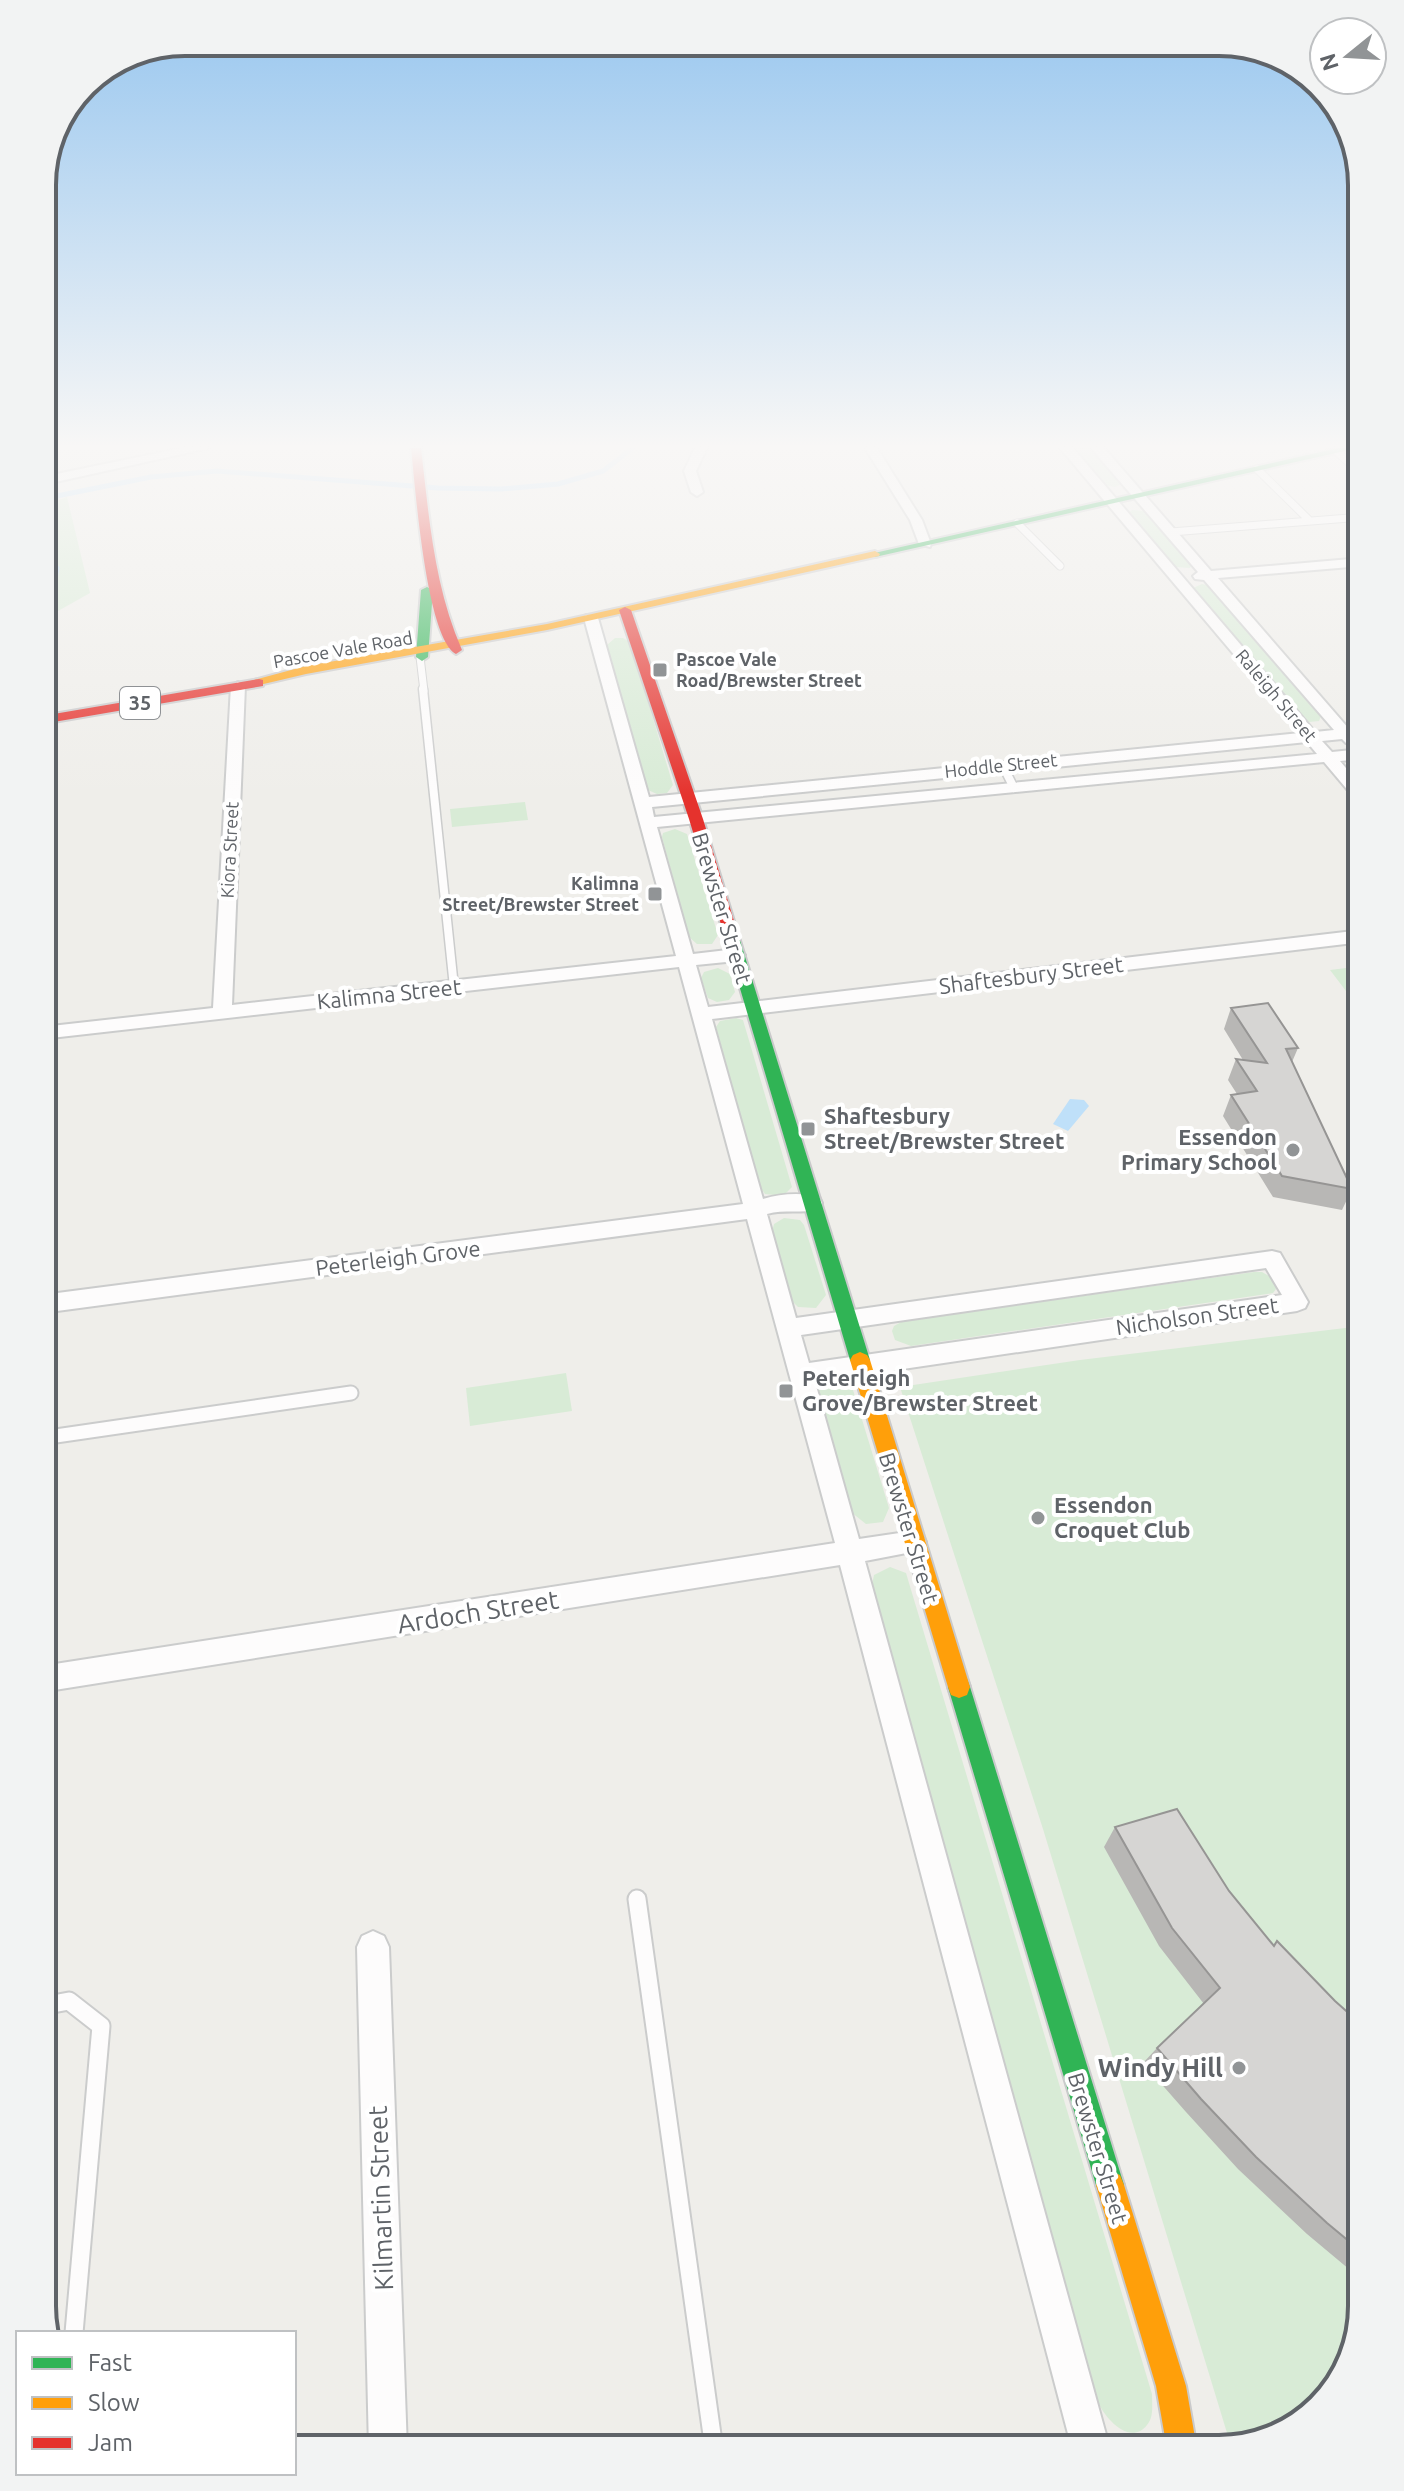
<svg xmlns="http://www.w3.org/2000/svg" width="1404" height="2491" viewBox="0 0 1404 2491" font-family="Ubuntu,sans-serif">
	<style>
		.green { fill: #d8ebd6 }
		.water { fill: #bfe0f9 }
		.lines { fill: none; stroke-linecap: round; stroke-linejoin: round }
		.stream { stroke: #bfe0f9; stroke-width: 5 }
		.lane-far3-casing { stroke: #cbcccc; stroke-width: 9 }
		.lane-far2-casing { stroke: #cbcccc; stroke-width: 11 }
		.lane-far1-casing { stroke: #cbcccc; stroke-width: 17 }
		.lane-casing { stroke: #cbcccc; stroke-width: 21 }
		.street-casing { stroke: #cbcccc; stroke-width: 4 }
		.fast-casing { stroke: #cacacb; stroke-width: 4 }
		.slow-casing { stroke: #cacacb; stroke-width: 4 }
		.jam-casing { stroke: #cacacb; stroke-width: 4 }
		.lane-far3 { stroke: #fdfcfc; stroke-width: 7 }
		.lane-far2 { stroke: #fdfcfc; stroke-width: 8 }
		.lane-far1 { stroke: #fdfcfc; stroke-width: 13 }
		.lane { stroke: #fdfcfc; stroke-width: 17 }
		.street { fill: #fdfcfc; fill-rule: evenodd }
		.fast { fill: #30b455; fill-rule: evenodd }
		.slow { fill: #ff9f0a; fill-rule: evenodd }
		.jam { fill: #e5322d; fill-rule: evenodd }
		.wall { fill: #b8b7b5 }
		.building { fill: #d6d5d3; stroke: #969594; stroke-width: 2 }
		.poi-dot { fill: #919496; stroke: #fff; stroke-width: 3 }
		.labels { text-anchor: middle; stroke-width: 8; stroke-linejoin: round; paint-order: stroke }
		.far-street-label { font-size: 18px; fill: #5f6368; stroke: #fff }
		.far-poi-label { font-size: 18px; font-weight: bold; fill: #5f6368; stroke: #fff; text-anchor: start }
		.shield { fill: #fff; stroke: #8f9295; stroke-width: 2 }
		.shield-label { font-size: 20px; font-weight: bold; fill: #5f6368 }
		.street-label { font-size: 22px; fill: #5f6368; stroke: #fff }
		.poi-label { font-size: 22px; font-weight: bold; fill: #5f6368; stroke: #fff; text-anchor: start }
		.near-street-label { font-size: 26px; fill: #5f6368; stroke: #fff }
		.near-poi-label { font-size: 26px; font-weight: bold; fill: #5f6368; stroke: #fff; text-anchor: end }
		.rim { fill: none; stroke: #5f6368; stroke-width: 4 }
	</style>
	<rect width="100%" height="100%" fill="#efeeea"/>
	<!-- green -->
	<path class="green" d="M1073,448H1091L1122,484L1115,487L1104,485Z
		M67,497L90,593L42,620V506Z
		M1132,510L1145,511L1192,564L1190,568L1175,567L1128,513Z
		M1202,584L1211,586L1321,716L1319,721L1309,722L1302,718L1191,589Z
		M615,638H623L630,642L673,785L667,793L657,794L648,790L607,645Z
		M525,802L528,820L452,827L450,809Z
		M675,829L687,834L718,935L712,944H697L689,937L662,837L663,833Z
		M1362,966V1012L1330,970Z
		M718,968L730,974L735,992L729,1000L717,1002L708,998L701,978L704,972Z
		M736,1018L743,1020L792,1187L783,1196L765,1194L760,1187L716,1027L720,1021Z
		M784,1218L800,1220L804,1225L826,1295L816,1308L798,1307L791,1300L772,1232L774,1224Z
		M1254,1272H1262L1274,1279L1276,1289L1273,1293L911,1346L895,1340L892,1331L894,1326L903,1321Z
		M1362,1326V2306L1338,2385L1282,2434L1231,2446L1043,1829L900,1387L1080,1360Z
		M566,1373L572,1411L470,1426L466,1388Z
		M833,1377L848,1382L853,1390L889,1508L883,1522L866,1524L851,1512L817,1391L825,1380Z
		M890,1567L906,1573L1152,2394C1152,2404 1154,2417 1147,2425C1130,2447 1104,2417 1098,2402L871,1589L874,1575Z"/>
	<!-- water -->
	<path class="water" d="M1070,1099L1084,1100L1089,1106L1068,1131L1053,1124Z"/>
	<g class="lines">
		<!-- stream -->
		<path class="stream" d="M42,499L151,477L217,471L438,488L501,489L558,484L603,471L633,448
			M42,594L55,579L57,568"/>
		<defs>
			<path id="lane-far3" d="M1337,452L1362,474
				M1257,469L1310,521
				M1017,523L1060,566
				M1171,532L1362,517
				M420,657L424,691"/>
			<path id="lane-far2" d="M423,689L454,987
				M1003,766L1014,788"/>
			<path id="lane-far1" d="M42,1438L351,1393"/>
			<path id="lane" d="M637,1899L714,2449
				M42,2006L69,2001L101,2026L74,2333"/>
			<path id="street" d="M182,448H209L42,485V477Z
				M695,448H707L696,471L703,492L697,496L691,492L684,471Z
				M865,448H877L922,520L931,544L930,547L919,544L910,520Z
				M1060,448H1073L1315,732L1334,730L1204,580L1195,579L1193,576L1198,572L1091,448H1104L1211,571L1362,558V566L1218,578L1349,729L1362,727V737H1357L1356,743H1346L1342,739L1322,741L1332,752L1362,749V759L1340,761L1362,787V802L1356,800L1324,762L657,827L693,954L736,949L745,955L736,961L696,965L708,1007L1362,930V942L712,1019L763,1199C781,1194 800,1192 819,1197L822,1203L819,1209C802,1214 784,1209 767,1214L796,1318L1272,1251L1280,1253L1308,1302L1305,1308L1297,1311L815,1382L859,1539L913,1531L922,1534L926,1542L922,1550L865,1561L1110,2449H1072L840,1565L42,1692V1666L835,1543L747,1219L42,1313V1295L743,1204L679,967L42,1039V1027L213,1008L231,686L238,682L245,686L232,1005L676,956L584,618L586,615L598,618L649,797L1300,733ZM1307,742L1317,754L654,817L652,807ZM1266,1268L1282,1295L809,1363L801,1335Z
				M373,1931L384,1936L389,1947L407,2449H369L357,1947L362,1936Z"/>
			<path id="fast" d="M1338,448H1358L875,557L870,554Z
				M427,587L433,590L428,657L422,661L416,657L421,590Z
				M730,926L737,931L870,1360L867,1365L860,1368L853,1365L850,1360L723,931Z
				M959,1676L967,1679L970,1687L1124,2185L1120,2195L1110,2199L1100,2195L1096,2185L948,1687L951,1679Z"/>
			<path id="slow" d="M875,551L880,554L879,556L547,630L306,674L238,690L232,686L306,666L547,624Z
				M860,1352L867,1355L870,1360L970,1687L967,1695L959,1698L951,1695L948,1687L850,1360L853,1355Z
				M1110,2171L1120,2175L1124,2185L1186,2386L1197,2449H1167L1156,2386L1096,2185L1100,2175Z"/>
			<path id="jam" d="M411,448H421C429,517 434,586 462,650L456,654C426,638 415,484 411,448Z
				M625,607L631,610L703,819L737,931L735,934H725L723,931L689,819L619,610Z
				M259,679L263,680V686L42,724V716Z"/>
		</defs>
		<!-- lane-far3 casing -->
		<use href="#lane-far3" class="lane-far3-casing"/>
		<!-- lane-far2 casing -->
		<use href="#lane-far2" class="lane-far2-casing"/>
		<!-- lane-far1 casing -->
		<use href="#lane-far1" class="lane-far1-casing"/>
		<!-- lane casing -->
		<use href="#lane" class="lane-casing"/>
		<!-- street casing -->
		<use href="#street" class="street-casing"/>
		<!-- fast casing -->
		<use href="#fast" class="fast-casing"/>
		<!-- slow casing -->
		<use href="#slow" class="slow-casing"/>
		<!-- jam casing -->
		<use href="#jam" class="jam-casing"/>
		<!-- lane-far3 -->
		<use href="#lane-far3" class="lane-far3"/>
		<!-- lane-far2 -->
		<use href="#lane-far2" class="lane-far2"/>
		<!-- lane-far1 -->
		<use href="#lane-far1" class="lane-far1"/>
		<!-- lane -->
		<use href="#lane" class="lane"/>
		<!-- street -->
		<use href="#street" class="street"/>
		<!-- fast -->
		<use href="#fast" class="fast"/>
		<!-- slow -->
		<use href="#slow" class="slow"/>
		<!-- jam -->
		<use href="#jam" class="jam"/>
	</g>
	<!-- wall -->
	<path class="wall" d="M1231,1008L1298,1048L1292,1062L1352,1189L1342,1210L1273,1197L1223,1116L1231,1095L1237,1094L1228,1080L1236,1059L1243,1060L1224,1029Z
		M1115,1827L1229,1891L1273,1945L1277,1941L1335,2001L1362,2025V2280L1307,2234L1238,2169L1186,2112L1143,2063L1157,2048L1204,2004L1159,1946L1104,1847Z"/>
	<!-- building -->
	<path class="building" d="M1268,1003L1298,1048L1286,1049L1352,1189L1282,1176L1231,1095L1257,1091L1236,1059L1267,1063L1231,1008Z
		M1177,1809L1229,1891L1274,1946L1277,1941L1335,2001L1362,2025V2252L1327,2223L1256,2157L1201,2099L1157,2048L1220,1988L1172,1928L1115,1827Z"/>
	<!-- sky -->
	<linearGradient id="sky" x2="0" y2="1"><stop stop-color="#97c6ef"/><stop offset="0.56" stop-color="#f8f7f6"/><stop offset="1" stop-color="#f8f7f6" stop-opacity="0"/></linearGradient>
	<rect width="1404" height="797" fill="url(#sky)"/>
	<!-- markers -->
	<g class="poi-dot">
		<rect x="652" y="662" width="16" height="16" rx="4"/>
		<rect x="647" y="886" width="16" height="16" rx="4"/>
		<rect x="800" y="1121" width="16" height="16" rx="4"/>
		<circle cx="1293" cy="1150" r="8"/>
		<rect x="778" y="1383" width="16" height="16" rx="4"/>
		<circle cx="1038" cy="1518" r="8"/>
		<circle cx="1239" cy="2068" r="8"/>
	</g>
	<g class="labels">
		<!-- far-street labels -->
		<g class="far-street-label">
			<text transform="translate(343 650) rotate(-10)" y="6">Pascoe Vale Road</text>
			<text transform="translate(1276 696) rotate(50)" y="6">Raleigh Street</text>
			<text transform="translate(1001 766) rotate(-6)" y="6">Hoddle Street</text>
			<text transform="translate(230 850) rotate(-87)" y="6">Kiora Street</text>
		</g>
		<!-- far-poi labels -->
		<g class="far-poi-label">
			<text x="676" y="666">Pascoe Vale<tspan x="676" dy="21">Road/Brewster Street</tspan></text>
			<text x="639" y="890" text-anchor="end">Kalimna<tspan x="639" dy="21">Street/Brewster Street</tspan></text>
		</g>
		<!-- shield labels -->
		<rect class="shield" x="120" y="687" width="40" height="32" rx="6"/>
		<g class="shield-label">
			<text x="140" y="710">35</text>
		</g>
		<!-- street labels -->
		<g class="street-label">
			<text transform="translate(722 908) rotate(73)" y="8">Brewster Street</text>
			<text transform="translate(1031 975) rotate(-7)" y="8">Shaftesbury Street</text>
			<text transform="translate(389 994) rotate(-6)" y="8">Kalimna Street</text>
			<text transform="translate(398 1258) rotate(-7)" y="8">Peterleigh Grove</text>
			<text transform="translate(1197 1316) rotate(-8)" y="8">Nicholson Street</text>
			<text transform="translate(909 1528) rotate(73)" y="8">Brewster Street</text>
			<text transform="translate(1098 2148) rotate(73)" y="8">Brewster Street</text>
		</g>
		<!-- poi labels -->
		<g class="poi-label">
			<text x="824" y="1124">Shaftesbury<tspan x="824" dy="25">Street/Brewster Street</tspan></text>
			<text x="1277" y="1145" text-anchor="end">Essendon<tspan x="1277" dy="25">Primary School</tspan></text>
			<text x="802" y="1386">Peterleigh<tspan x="802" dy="25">Grove/Brewster Street</tspan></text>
			<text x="1054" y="1513">Essendon<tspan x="1054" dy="25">Croquet Club</tspan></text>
		</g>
		<!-- near-street labels -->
		<g class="near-street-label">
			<text transform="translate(478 1612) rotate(-9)" y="9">Ardoch Street</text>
			<text transform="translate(381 2198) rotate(-92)" y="9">Kilmartin Street</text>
		</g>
		<!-- near-poi labels -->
		<g class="near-poi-label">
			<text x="1223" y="2077">Windy Hill</text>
		</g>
	</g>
	<!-- crop -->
	<path d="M0 0H1404V2491H0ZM185 56H1219A129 129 0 0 1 1348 185V2306A129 129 0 0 1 1219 2435H185A129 129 0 0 1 56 2306V185A129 129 0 0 1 185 56Z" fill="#f2f3f3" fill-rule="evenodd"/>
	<path class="rim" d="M185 56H1219A129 129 0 0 1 1348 185V2306A129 129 0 0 1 1219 2435H185A129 129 0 0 1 56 2306V185A129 129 0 0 1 185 56Z"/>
	<!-- legend -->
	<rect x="16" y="2331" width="280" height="144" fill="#ffffff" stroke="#bfc1c3" stroke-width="2"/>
	<rect x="32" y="2357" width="40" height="12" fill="#30b455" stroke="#bfc1c3" stroke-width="2"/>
	<text x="88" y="2371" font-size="24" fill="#5f6368">Fast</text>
	<rect x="32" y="2397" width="40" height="12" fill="#ff9f0a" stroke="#bfc1c3" stroke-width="2"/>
	<text x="88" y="2411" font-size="24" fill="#5f6368">Slow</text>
	<rect x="32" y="2437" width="40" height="12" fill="#e5322d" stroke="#bfc1c3" stroke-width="2"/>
	<text x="88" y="2451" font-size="24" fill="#5f6368">Jam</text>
	<!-- north arrow -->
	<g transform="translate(1348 56) rotate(252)"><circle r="38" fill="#ffffff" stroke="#bfc1c3" stroke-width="2"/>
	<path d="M0-6L14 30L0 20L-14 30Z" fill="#919496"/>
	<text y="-12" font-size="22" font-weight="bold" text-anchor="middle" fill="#5f6368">N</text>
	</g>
</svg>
